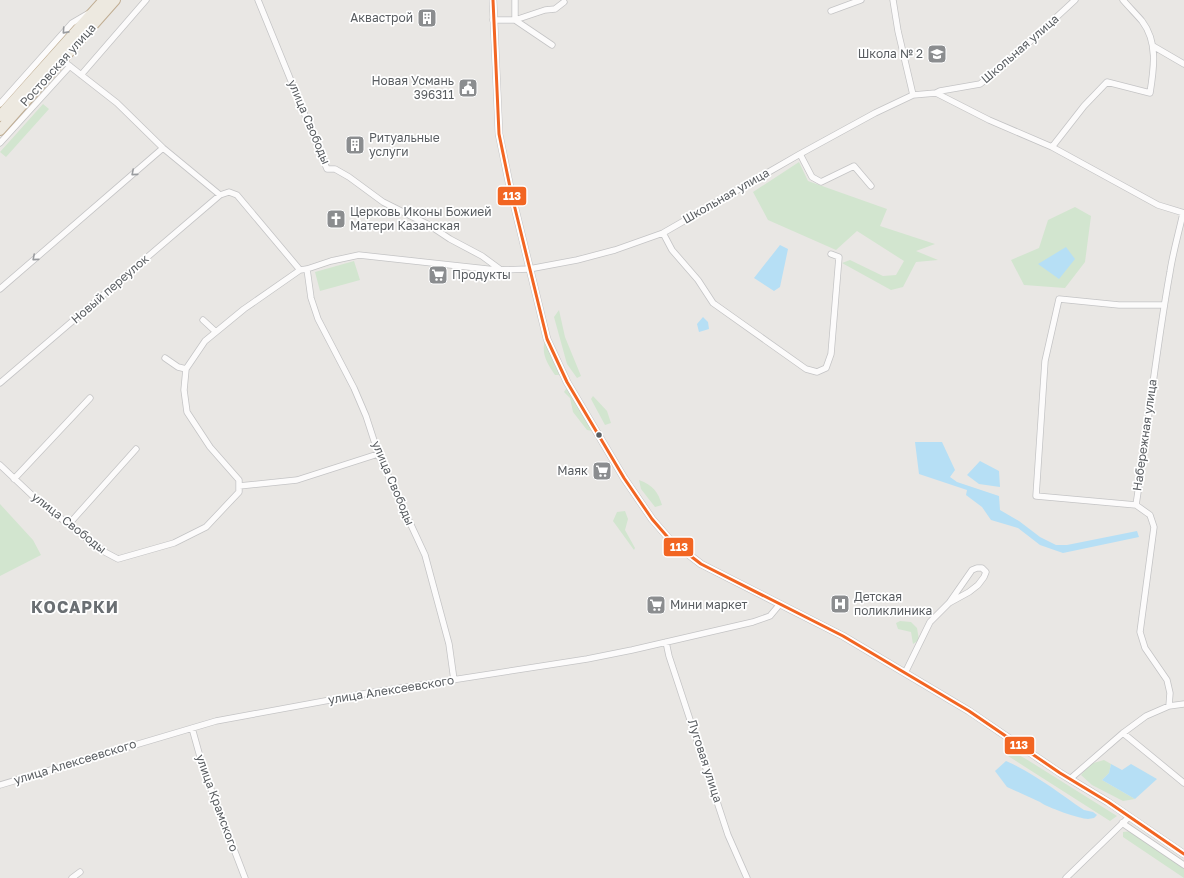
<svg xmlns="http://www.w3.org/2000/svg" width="1184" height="878" viewBox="0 0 1184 878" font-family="'Golos Text',sans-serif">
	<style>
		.green { fill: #d2e5cf }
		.water { fill: #b6dff5 }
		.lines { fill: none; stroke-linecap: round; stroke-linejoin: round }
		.street-casing { stroke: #c4c4c5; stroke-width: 7 }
		.secondary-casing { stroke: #c5c5c6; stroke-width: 8 }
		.highway-casing { stroke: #c0ad92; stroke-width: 12 }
		.street { stroke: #fcfbfb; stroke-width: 5.5 }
		.secondary { stroke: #fcfbfb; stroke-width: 7 }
		.highway { stroke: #ede9e0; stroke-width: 10 }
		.bus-1-casing { stroke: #fff; stroke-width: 6 }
		.bus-1 { stroke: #f26522; stroke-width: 3 }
		.oneway { stroke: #9a9c9f }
		.bus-dot { fill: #595d61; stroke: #fff; stroke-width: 1.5 }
		.labels { text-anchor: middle; stroke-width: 3.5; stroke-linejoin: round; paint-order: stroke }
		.poi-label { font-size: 12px; fill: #595d61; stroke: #fff; text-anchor: start }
		.street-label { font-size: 12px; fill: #595d61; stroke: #fff }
		.district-label { font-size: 16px; font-weight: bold; letter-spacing: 1px; fill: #6a6f73; stroke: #fff }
		.line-badge { stroke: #fff; stroke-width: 1.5 }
		.badge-label { font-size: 11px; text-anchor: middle; font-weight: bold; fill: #fff }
	</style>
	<rect width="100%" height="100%" fill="#e9e7e4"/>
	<!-- green -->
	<path class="green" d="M43,104L49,109L6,157L0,152Z
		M799,162L808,181L887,209L880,226L935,244L916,251L938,260L916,262L903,287L891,290L842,263L850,260L883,276L896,275L904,261L857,231L836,250L768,220L753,192Z
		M1075,207L1091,216L1085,262L1065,288L1024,285L1011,260L1039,248L1048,220Z
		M354,261L360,280L320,291L315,272Z
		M559,310L565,337L581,376L577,378L567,364L554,317Z
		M545,340L560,371L559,375H555C547,363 541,354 545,340Z
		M566,389H569L589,423L592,431L587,430L573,412L570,398L564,392Z
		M593,396L607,411L611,423L605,425L591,399Z
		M639,480C653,485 658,492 662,505L655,507L641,489Z
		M0,504L33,540L41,555L0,576Z
		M625,511L628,519L625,530L635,548L634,550L613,521L617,512Z
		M900,621L911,622L917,628L919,640L913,644L911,632L898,629L896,623Z
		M1013,752L1026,759L1117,816L1110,821L1008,756Z
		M1104,760L1111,764L1109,773L1102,780L1135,799L1123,801L1092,785L1081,775L1090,764Z
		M1132,831L1184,868V878L1123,837V832Z"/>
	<!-- water -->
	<path class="water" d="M780,245L788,249L780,287L774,291L754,278Z
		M1066,247L1075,259L1059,279L1038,264Z
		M703,317L708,322L709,329L699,332L697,324Z
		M915,442H942L955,470L950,477L957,482L999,496L1000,510L1019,521L1040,537L1056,545H1067L1137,531L1139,537L1063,553L1040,545L1018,528L991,520L982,507L966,495L967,490L919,474Z
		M980,461L999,471L1000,487L979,484L967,475Z
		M1006,761C1034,773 1059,793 1084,810L1093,812L1097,815L1094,818C1092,818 1090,819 1088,819C1080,819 1046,807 1040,802L1007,787L995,771Z
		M1111,764L1122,770L1131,764L1157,779L1135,799L1102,780L1109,773Z"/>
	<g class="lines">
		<defs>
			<path id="street" d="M258,0L327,169H335L349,177L383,202L429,225L450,239L482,256L501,270
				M893,0L898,31L913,95
				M831,11L861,0
				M493,20H515V0
				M552,45L515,20L545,10L555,9L564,2
				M1153,46L1184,64
				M62,60L117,103L163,148L220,195L229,192L237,195L300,270
				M81,75L146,0
				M936,93L989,120L1052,147L1158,205L1184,213
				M0,104L72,23L89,13
				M0,143L70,66
				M1052,147L1084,106L1107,82L1150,93C1154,68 1158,42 1142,21C1136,14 1129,7 1123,0
				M800,154L812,177L821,182L854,166L871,186
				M663,233L672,250L698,280L713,303L806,369L817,372L826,368L831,354L839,257L831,254
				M307,269L311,298L318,319L354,388L366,416L379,456L425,555L449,644L454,680
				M0,289L163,148
				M1164,305H1119L1059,299L1045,361L1036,496L1136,505L1150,515L1154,527L1140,632L1145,648L1167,680L1170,693L1169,706
				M203,320L216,332
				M165,358L178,367L186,369
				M0,383L220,195
				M0,465L35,498L101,550L118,559L174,543L206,527L239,492V480L210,447L187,412L184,390L186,369L205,341L244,309L300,270L307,269L331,261L359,255L496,270L529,269L577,260L615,250L663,233L800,154L875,113L913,95L936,93L940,91L980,84L1010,60L1075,0
				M14,479L90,398
				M239,486L297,480L378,454
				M1136,505C1148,428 1156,349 1170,272C1173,252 1179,232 1183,213
				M69,524L136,449
				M666,642L669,656L728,835L747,878
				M905,673L930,622L949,603L969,592L978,585L984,577L986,572L982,568H977L972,570L949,603
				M192,728L204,771L245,878
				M1123,733L1184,783
				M1070,779L1123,733L1146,716L1169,706L1184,704
				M0,785L216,721L368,693L587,659L632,650L753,622L770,616L780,604
				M1122,823L1184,865
				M72,878L80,872
				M1066,878L1129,817"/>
			<path id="secondary" d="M493,0L499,134L511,192L547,339L567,382L624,478L652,519L671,541L701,564L843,636L969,711L1060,773L1108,802L1184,854"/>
			<path id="highway" d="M0,116L104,0
				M0,130L115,0"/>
		</defs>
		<!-- street casing -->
		<use href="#street" class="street-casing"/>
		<!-- secondary casing -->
		<use href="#secondary" class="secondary-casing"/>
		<!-- highway casing -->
		<use href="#highway" class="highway-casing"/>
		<!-- street -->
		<use href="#street" class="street"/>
		<!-- secondary -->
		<use href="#secondary" class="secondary"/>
		<!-- highway -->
		<use href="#highway" class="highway"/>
		<defs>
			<path id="bus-1" d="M493,0L499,134L511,192L547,339L567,382L624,478L652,519L671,541L701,564L843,636L969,711L1060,773L1108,802L1184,854"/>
		</defs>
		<!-- bus-1 casing -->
		<use href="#bus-1" class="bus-1-casing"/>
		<!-- bus-1 -->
		<use href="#bus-1" class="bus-1"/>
	</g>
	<!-- one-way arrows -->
	<defs><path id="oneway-chevron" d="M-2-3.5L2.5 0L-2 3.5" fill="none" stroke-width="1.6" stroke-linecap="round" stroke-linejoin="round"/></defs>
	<g class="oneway">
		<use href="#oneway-chevron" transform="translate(65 31) rotate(132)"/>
		<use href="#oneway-chevron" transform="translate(134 173) rotate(139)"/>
		<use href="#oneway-chevron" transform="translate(35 258) rotate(139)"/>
	</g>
	<!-- icons -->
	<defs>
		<symbol id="building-square" viewBox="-11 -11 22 22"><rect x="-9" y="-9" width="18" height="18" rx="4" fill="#8b8d8f" stroke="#fff"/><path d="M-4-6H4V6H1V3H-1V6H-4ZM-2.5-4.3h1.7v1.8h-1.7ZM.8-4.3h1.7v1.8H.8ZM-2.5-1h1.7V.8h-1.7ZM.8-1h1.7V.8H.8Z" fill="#fff"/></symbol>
		<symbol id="school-square" viewBox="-11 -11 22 22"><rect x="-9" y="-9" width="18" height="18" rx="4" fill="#8b8d8f" stroke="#fff"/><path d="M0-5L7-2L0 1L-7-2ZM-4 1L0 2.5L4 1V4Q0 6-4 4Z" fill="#fff"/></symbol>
		<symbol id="civic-square" viewBox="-11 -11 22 22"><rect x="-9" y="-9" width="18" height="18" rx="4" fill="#8b8d8f" stroke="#fff"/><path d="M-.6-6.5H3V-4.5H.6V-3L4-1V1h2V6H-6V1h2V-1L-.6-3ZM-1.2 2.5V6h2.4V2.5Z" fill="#fff"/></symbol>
		<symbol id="church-square" viewBox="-11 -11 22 22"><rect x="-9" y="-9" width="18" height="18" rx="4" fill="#8b8d8f" stroke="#fff"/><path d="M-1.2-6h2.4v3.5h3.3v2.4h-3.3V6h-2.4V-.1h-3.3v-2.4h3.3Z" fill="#fff"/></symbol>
		<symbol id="supermarket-square" viewBox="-11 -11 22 22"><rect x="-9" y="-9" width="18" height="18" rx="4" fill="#8b8d8f" stroke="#fff"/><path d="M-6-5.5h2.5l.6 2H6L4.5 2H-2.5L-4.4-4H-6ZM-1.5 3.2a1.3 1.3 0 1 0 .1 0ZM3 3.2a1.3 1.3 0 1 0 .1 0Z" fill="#fff"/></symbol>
		<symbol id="hospital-square" viewBox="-11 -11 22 22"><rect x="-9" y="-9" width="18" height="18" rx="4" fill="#8b8d8f" stroke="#fff"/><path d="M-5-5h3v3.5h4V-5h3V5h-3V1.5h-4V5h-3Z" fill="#fff"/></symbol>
	</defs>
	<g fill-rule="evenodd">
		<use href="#building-square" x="416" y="7" width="22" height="22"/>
		<use href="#school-square" x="926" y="43" width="22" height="22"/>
		<use href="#civic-square" x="457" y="77" width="22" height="22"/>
		<use href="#building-square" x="344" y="134" width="22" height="22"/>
		<use href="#church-square" x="325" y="208" width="22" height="22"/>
		<use href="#supermarket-square" x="427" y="264" width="22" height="22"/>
		<use href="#supermarket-square" x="591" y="460" width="22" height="22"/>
		<use href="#hospital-square" x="829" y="593" width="22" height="22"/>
		<use href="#supermarket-square" x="645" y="594" width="22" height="22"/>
	</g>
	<!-- markers -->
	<circle class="bus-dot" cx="599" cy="435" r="3.5"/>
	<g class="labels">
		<!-- poi labels -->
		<g class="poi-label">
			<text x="413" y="22" text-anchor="end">Аквастрой</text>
			<text x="923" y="58" text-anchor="end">Школа № 2</text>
			<text x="454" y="85" text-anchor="end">Новая Усмань<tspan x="454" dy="14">396311</tspan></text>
			<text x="369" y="142">Ритуальные<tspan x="369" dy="14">услуги</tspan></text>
			<text x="350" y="216">Церковь Иконы Божией<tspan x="350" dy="14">Матери Казанская</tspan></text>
			<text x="452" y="279">Продукты</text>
			<text x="588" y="475" text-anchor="end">Маяк</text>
			<text x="854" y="601">Детская<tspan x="854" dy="14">поликлиника</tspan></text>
			<text x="670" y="609">Мини маркет</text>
		</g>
		<!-- street labels -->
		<g class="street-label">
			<text transform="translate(1020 49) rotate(-41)" y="4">Школьная улица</text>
			<text transform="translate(58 65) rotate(-48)" y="4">Ростовская улица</text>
			<text transform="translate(309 122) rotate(67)" y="4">улица Свободы</text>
			<text transform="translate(726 196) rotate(-30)" y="4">Школьная улица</text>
			<text transform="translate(110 289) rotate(-41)" y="4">Новый переулок</text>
			<text transform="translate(1145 435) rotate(-82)" y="4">Набережная улица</text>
			<text transform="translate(393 483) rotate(67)" y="4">улица Свободы</text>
			<text transform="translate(69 523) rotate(38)" y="4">улица Свободы</text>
			<text transform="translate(391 690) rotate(-9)" y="4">улица Алексеевского</text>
			<text transform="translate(705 761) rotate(72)" y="4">Луговая улица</text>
			<text transform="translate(75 762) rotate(-17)" y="4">улица Алексеевского</text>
			<text transform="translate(217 803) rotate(70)" y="4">улица Крамского</text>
		</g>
		<!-- district labels -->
		<g class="district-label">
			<text x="75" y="613">КОСАРКИ</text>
		</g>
	</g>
	<g class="line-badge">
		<rect x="497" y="186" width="30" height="20" rx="4" fill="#f26522"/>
		<rect x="663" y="537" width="31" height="20" rx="4" fill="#f26522"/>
		<rect x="1004" y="736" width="31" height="19" rx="4" fill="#f26522"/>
	</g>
	<g class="badge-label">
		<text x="512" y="200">113</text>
		<text x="679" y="551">113</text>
		<text x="1019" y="749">113</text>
	</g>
</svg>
